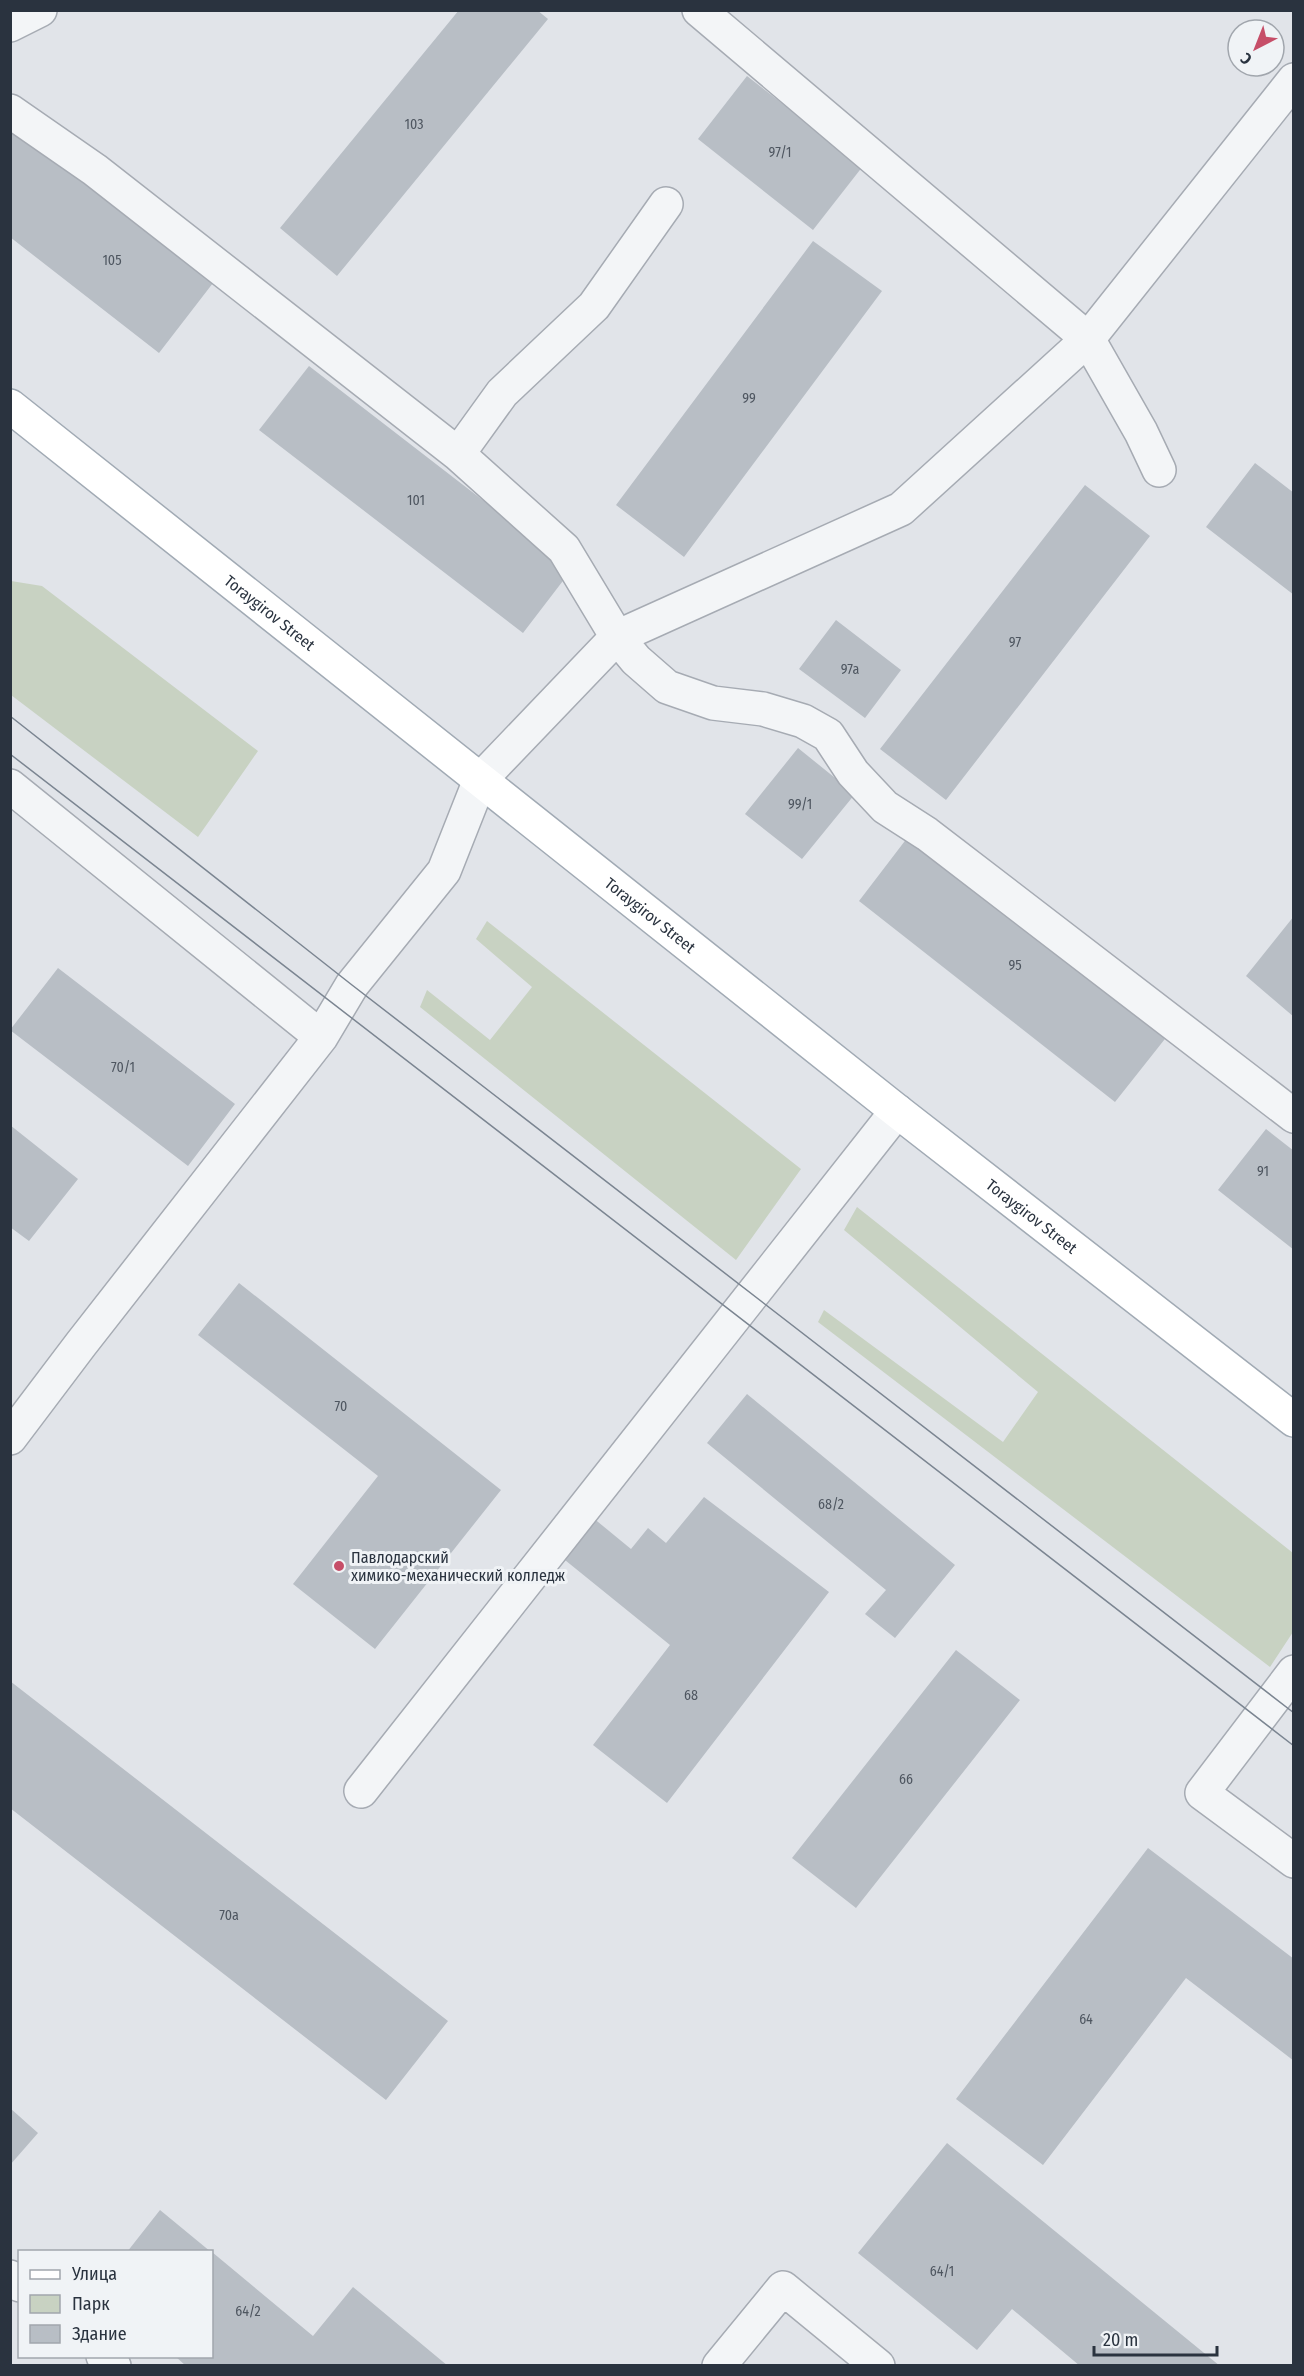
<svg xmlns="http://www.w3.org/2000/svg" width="1304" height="2376" viewBox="0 0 1304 2376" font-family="'Fira Sans Condensed',sans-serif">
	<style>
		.green { fill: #c8d2c2 }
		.building { fill: #b8bec5 }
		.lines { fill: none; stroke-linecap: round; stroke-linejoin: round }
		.minor-casing { stroke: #a6abb3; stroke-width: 36 }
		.major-casing { stroke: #a1aab4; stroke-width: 36 }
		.minor { stroke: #f3f5f7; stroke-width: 33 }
		.major { stroke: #fff; stroke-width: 33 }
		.tram { stroke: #7b8591; stroke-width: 1.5 }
		.poi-dot { fill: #c64e68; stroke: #f0f3f6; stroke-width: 2 }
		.labels { text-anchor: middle; stroke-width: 6; stroke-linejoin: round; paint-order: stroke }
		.number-label { font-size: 14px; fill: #4e5660 }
		.street-label { font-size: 16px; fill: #2a333f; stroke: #f0f3f6 }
		.poi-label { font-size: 16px; fill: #2a333f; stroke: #f0f3f6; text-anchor: start }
	</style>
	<rect width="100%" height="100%" fill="#e1e4e9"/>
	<!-- green -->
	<path class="green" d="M11,581L42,586L258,751L198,837L11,695Z
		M487,921L801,1169L736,1260L420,1007L427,990L490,1040L532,987L476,939Z
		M857,1207L1293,1553V1632L1270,1667L818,1322L824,1310L1003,1442L1038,1392L844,1230Z"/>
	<!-- building -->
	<path class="building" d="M459,10H537L548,19L337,276L280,228Z
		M747,76L863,166L813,230L698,139Z
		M10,125L213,283L159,353L10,237Z
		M813,241L882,291L684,557L616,505Z
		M309,366L572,569L523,633L259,430Z
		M1255,463L1294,493V595L1206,527Z
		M1085,485L1150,536L946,800L880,749Z
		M836,620L901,670L865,718L799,669Z
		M798,748L855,794L802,859L745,814Z
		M914,829L1172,1030L1115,1102L859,901Z
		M1294,916V1017L1246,976Z
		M58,968L235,1104L188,1166L10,1030Z
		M10,1125L78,1179L29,1241L10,1227Z
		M1266,1129L1294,1151V1250L1218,1190Z
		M239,1283L501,1490L375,1649L293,1584L378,1476L198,1335Z
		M747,1394L955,1565L895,1638L865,1614L886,1590L707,1443Z
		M704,1497L829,1592L667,1803L593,1745L670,1645L560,1556L592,1517L631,1549L648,1528L666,1543Z
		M956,1650L1020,1700L856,1908L792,1858Z
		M10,1681L448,2021L386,2100L10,1808Z
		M1148,1848L1294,1959V2061L1186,1978L1043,2165L956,2099Z
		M10,2108L38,2133L10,2165Z
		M947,2143L1220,2366H1080L1012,2309L977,2350L858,2253Z
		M160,2210L211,2252H127Z
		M212,2252L313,2336L353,2287L448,2366H186L175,2356H212Z"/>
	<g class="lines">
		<defs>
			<path id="minor" d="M699,10L1088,339L1141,432L1159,470
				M10,25L40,10
				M10,111L95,170L458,454L564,549L617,637L636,660L667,687L713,703L763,709L803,721L828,735L853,773L885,807L927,834L1294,1116
				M458,454L502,393L594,306L666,204
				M10,786L321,1037
				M10,1438L81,1344L321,1037L352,985L444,871L480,780L617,637L901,509L1088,339L1294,80
				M1294,1672L1202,1793L1294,1861
				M361,1791L897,1111
				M10,2277L20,2285
				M103,2356L114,2366
				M719,2366L783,2288L878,2366"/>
			<g id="major">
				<path id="s1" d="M10,406L897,1111L1294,1420"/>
			</g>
		</defs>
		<!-- minor casing -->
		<use href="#minor" class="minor-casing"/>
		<!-- major casing -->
		<use href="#major" class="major-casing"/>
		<!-- minor -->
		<use href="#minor" class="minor"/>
		<!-- major -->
		<use href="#major" class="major"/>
		<!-- tram -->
		<path class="tram" d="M10,716L352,985L1294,1713
			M10,754L1294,1746"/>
	</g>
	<!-- markers -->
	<circle class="poi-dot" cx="339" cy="1566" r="6"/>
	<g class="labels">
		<!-- number labels -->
		<g class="number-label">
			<text x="414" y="129">103</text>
			<text x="780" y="157">97/1</text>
			<text x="112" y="265">105</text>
			<text x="749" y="403">99</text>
			<text x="416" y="505">101</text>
			<text x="1015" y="647">97</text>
			<text x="850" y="674">97а</text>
			<text x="800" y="809">99/1</text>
			<text x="1015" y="970">95</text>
			<text x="123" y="1072">70/1</text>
			<text x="1263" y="1176">91</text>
			<text x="341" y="1411">70</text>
			<text x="831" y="1509">68/2</text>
			<text x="691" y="1700">68</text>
			<text x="906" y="1784">66</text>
			<text x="229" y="1920">70а</text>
			<text x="1086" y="2024">64</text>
			<text x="942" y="2276">64/1</text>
			<text x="248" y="2316">64/2</text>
		</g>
		<!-- street labels -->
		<g class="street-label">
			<text dy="6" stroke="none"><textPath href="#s1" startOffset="332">Toraygirov Street</textPath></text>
			<text dy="6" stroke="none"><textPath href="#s1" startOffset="818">Toraygirov Street</textPath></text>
			<text dy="6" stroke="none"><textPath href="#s1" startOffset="1304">Toraygirov Street</textPath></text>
		</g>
		<!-- poi labels -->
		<g class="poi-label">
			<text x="351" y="1563">Павлодарский<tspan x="351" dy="18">химико-механический колледж</tspan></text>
		</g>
	</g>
	<!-- border -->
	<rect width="1304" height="2376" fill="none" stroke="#2a333f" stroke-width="24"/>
	<!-- legend -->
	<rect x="18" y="2250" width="195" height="108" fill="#f0f3f6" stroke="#a1a6ad" stroke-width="1.5"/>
	<rect x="30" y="2270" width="30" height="9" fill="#ffffff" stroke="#a1a6ad" stroke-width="1.5"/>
	<text x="72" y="2280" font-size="18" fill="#2a333f">Улица</text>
	<rect x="30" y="2295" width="30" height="18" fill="#c8d2c2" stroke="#a1a6ad" stroke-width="1.5"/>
	<text x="72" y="2310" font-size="18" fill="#2a333f">Парк</text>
	<rect x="30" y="2325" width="30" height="18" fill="#b8bec5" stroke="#a1a6ad" stroke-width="1.5"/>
	<text x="72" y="2340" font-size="18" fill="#2a333f">Здание</text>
	<!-- north arrow -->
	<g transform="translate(1256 48) rotate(222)"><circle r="28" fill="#f0f3f6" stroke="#a1a6ad" stroke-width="1.5"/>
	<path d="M0-4.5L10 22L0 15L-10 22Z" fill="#c64e68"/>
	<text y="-9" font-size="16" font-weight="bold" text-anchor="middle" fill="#2a333f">С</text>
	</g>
	<!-- scale -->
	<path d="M1094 2346v9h123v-9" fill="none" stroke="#2a333f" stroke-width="3"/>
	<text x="1103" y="2346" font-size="18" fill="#2a333f" stroke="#f0f3f6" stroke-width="4.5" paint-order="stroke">20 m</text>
</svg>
